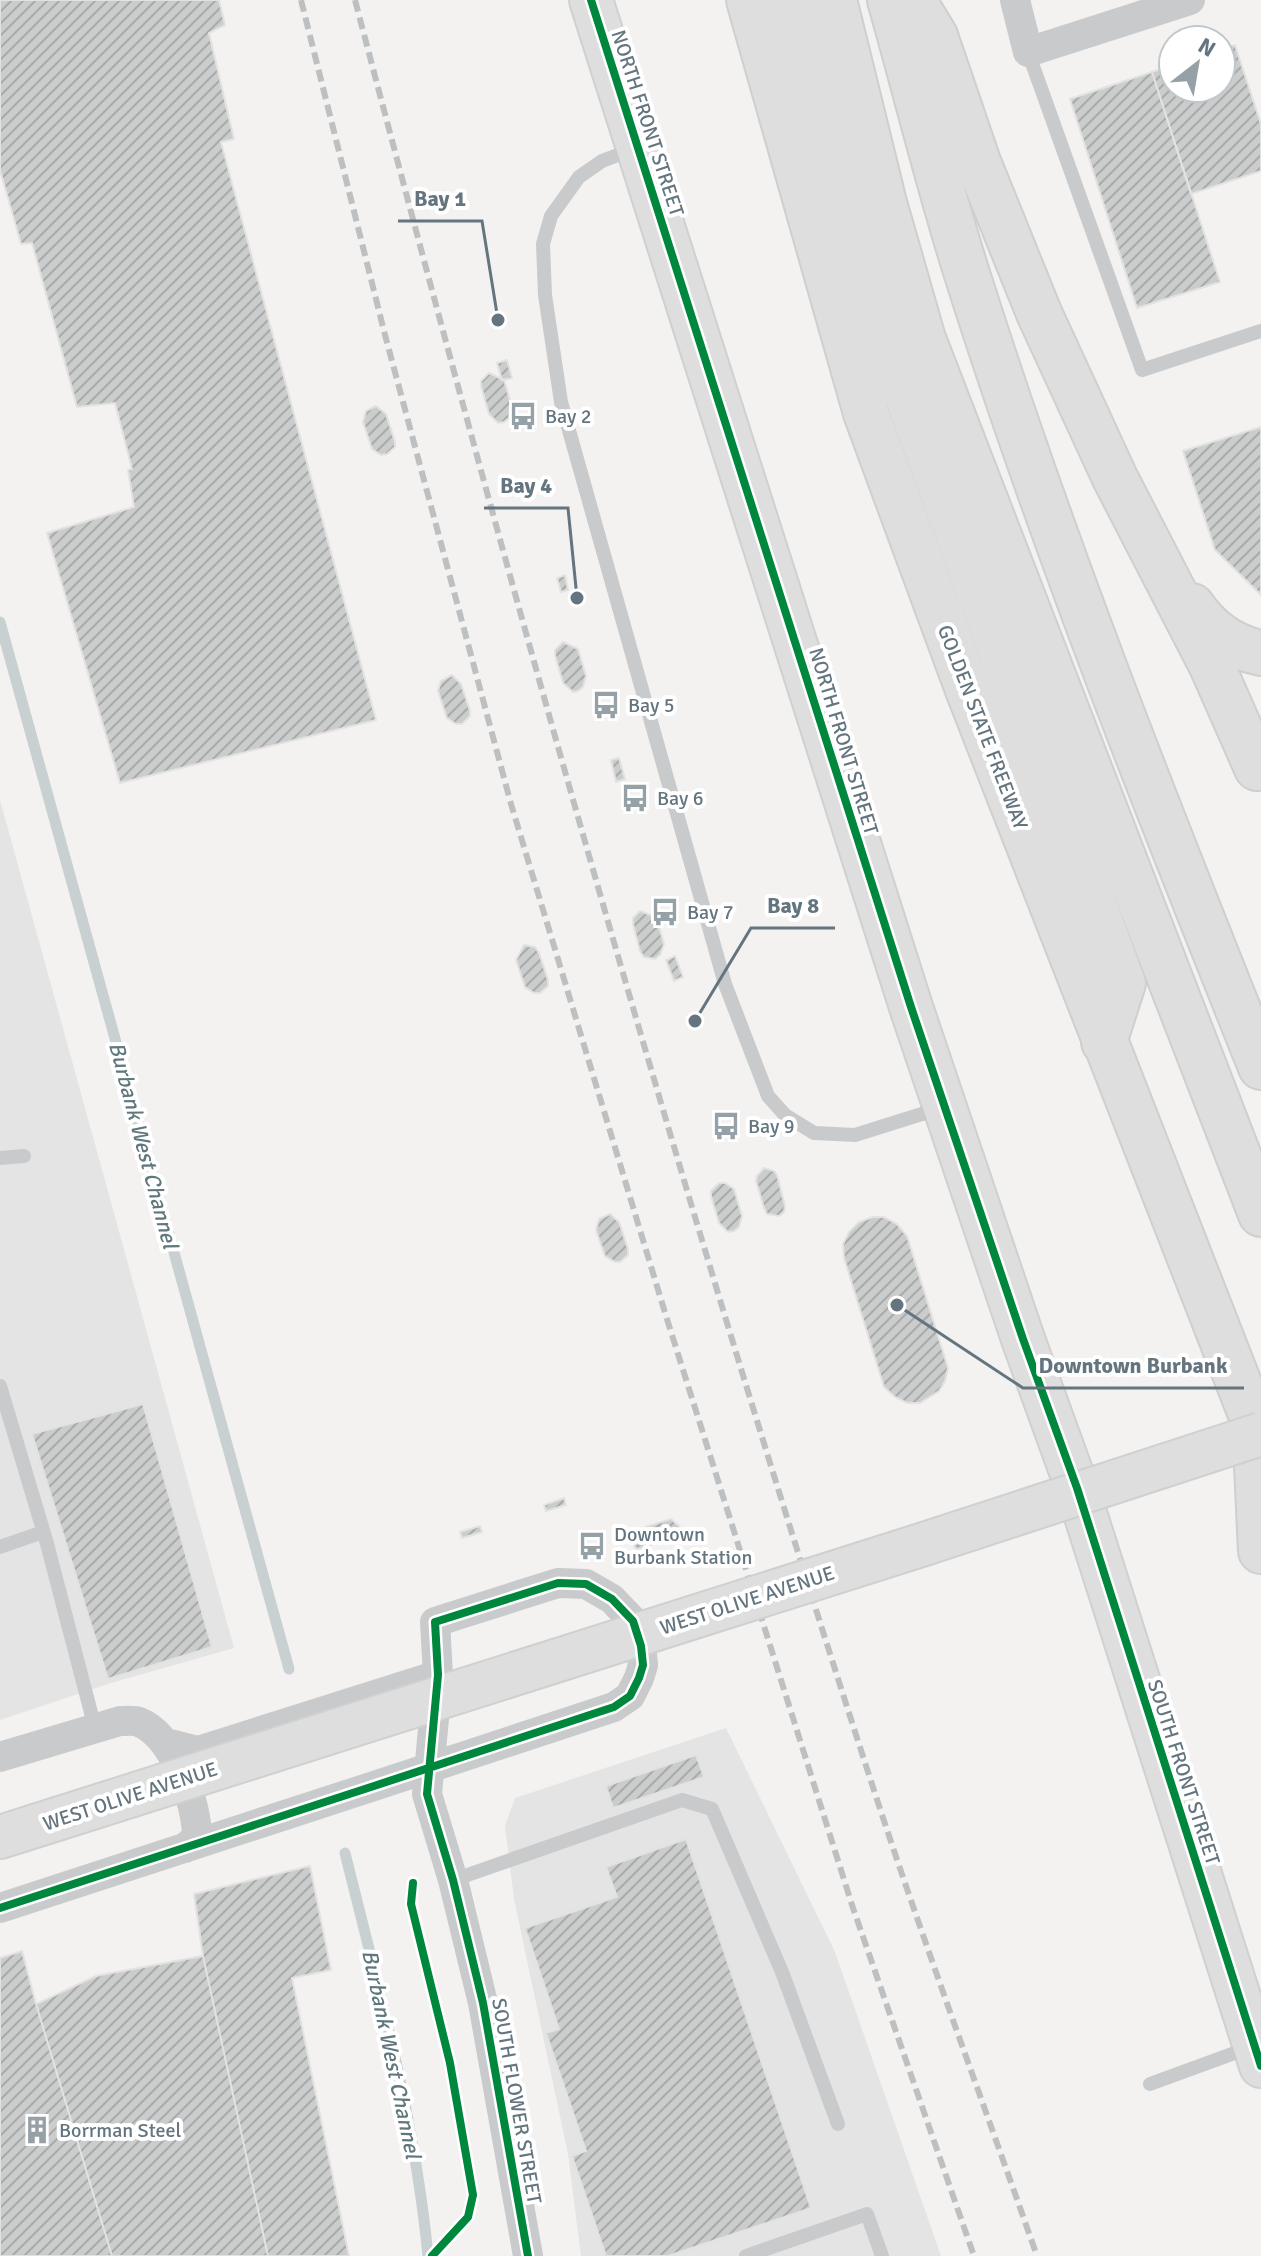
<svg xmlns="http://www.w3.org/2000/svg" width="1261" height="2256" viewBox="0 0 1261 2256" font-family="Signika,sans-serif">
	<style>
		.built { fill: #e3e4e3 }
		.lines { fill: none; stroke-linecap: round; stroke-linejoin: round }
		.stream { stroke: #c8d0d2; stroke-width: 11 }
		.building { fill: url(#building-hatch); stroke: #e2e2e0; stroke-width: 2 }
		.secondary-casing { stroke: #cfd0d0; stroke-width: 46 }
		.motorway-casing { stroke: #cfcfcf; stroke-width: 48 }
		.service { stroke: #c8cacb; stroke-width: 14 }
		.minor { stroke: #c8cacb; stroke-width: 30 }
		.secondary { stroke: #dededf; stroke-width: 42 }
		.motorway { stroke: #dededf; stroke-width: 44 }
		.rail { stroke: #bebfc0; stroke-width: 6; stroke-dasharray: 12 6; stroke-linecap: butt }
		.secondary-bridge-casing { stroke: #cfd0d0; stroke-width: 46; stroke-linecap: butt }
		.secondary-bridge { stroke: #dededf; stroke-width: 42 }
		.cycleway-casing { stroke: #fff; stroke-width: 13 }
		.cycleway { stroke: #00873e; stroke-width: 8 }
		.labels { text-anchor: middle; stroke-width: 8; stroke-linejoin: round; paint-order: stroke }
		.street-label { font-size: 20px; fill: #64757f; stroke: #fff }
		.poi-label { font-size: 20px; fill: #64757f; stroke: #fff; text-anchor: start }
		.water-label { font-size: 22px; font-style: italic; fill: #5f777d; stroke: #fff }
		.leader { fill: none; stroke: #64757f; stroke-width: 3 }
		.callout-dot { fill: #64757f; stroke: #fff; stroke-width: 3 }
		.callout-label { font-size: 22px; text-anchor: middle; font-weight: bold; fill: #64757f; stroke: #fff; stroke-width: 8; stroke-linejoin: round; paint-order: stroke }
	</style>
	<defs>
		<pattern id="building-hatch" width="6" height="6" patternUnits="userSpaceOnUse" patternTransform="scale(2)"><rect width="6" height="6" fill="#cbcccc"/><path d="M-1 1l2-2M0 6l6-6M5 7l2-2" fill="none" stroke="#a8aaab"/></pattern>
	</defs>
	<rect width="100%" height="100%" fill="#f3f2f1"/>
	<!-- built -->
	<path class="built" d="M0,800L234,1648L111,1683L0,1720Z
		M726,1728L835,1952L941,2256H581L568,2154L514,1899L505,1826L515,1798Z"/>
	<g class="lines">
		<!-- stream -->
		<path class="stream" d="M0,622L289,1669
			M345,1853C378,1986 415,2119 428,2256"/>
	</g>
	<!-- building -->
	<path class="building" d="M0,0H219L225,25L209,33L234,139L221,142L376,720L120,783L47,533L134,507L128,470L132,469L115,403L77,407L32,243L21,244L0,170Z
		M1235,45L1261,124V171L1191,194L1152,72L1173,65V88H1221V50Z
		M1152,72L1220,282L1137,308L1070,99Z
		M507,360L512,378L502,380L497,363Z
		M489,373L504,380L512,407L510,408L509,418L504,422L498,423L489,414L481,386V381Z
		M376,406L386,414L395,442V447L387,454L381,455L372,449L363,422L366,411Z
		M1261,427V595L1215,550L1183,451Z
		M565,575L568,590L561,592L557,578Z
		M563,642L578,649L586,676L583,687L578,691L573,692L563,683L555,655V650Z
		M452,675L461,684L470,711V716L462,724H456L447,718L438,691L441,681Z
		M619,758L625,779L616,782L611,760Z
		M640,911L656,917L664,944L660,955L655,959L644,957L640,951L633,924V918Z
		M524,945L535,947L539,953L548,980V986L540,993H534L525,987L516,960Z
		M675,956L683,977L674,981L666,960Z
		M764,1168L774,1171L777,1175L785,1206L784,1212L779,1216L767,1214L764,1208L756,1181L757,1176Z
		M719,1183H725L734,1189L742,1216L739,1227L734,1231L728,1232L719,1223L711,1196V1191Z
		M610,1214L619,1222L628,1249V1255L620,1262H615L605,1256L596,1230L599,1219Z
		M873,1217H884L897,1224L907,1236L948,1368L945,1381L939,1391L920,1403H907L895,1397L884,1387L844,1258L843,1244L849,1232L859,1222Z
		M143,1404L212,1647L108,1679L32,1434Z
		M564,1498L566,1505L546,1511L544,1505Z
		M671,1519L680,1527V1535L639,1549L635,1548L632,1538L639,1529Z
		M480,1526L482,1532L462,1538L460,1532Z
		M696,1755L704,1777L613,1808L606,1786Z
		M686,1839L811,2208L668,2256H606L572,2156L586,2151L546,2033L559,2029L525,1928L617,1897L606,1867Z
		M310,1866L331,1970L292,1978L349,2256H268L203,1956L194,1894Z
		M22,1951L36,2004L112,2256H0V1958Z
		M203,1956L268,2256H112L36,2004L96,1976Z"/>
	<g class="lines">
		<defs>
			<path id="secondary" d="M591,0L911,1007L1023,1339L1077,1488L1261,2066
				M0,1837L57,1819"/>
			<path id="motorway" d="M749,0L866,413L967,687L1261,1440
				M794,0L819,112L893,358L1123,983L1104,1042
				M834,0L884,203L923,339L1261,1214
				M890,0C916,91 938,183 967,274C1052,543 1156,805 1261,1067
				M913,0L935,36L978,162L1039,313L1115,478L1212,666L1257,768
				M1192,606C1209,631 1231,647 1261,653
				M1255,1424L1261,1551"/>
		</defs>
		<!-- secondary casing -->
		<use href="#secondary" class="secondary-casing"/>
		<!-- motorway casing -->
		<use href="#motorway" class="motorway-casing"/>
		<!-- service -->
		<path class="service" d="M1028,52L1142,370L1261,331
			M636,148L602,161L579,177L551,216L543,244L545,295L561,402L725,984L768,1096L785,1115L814,1133L855,1135L941,1108
			M0,1158L24,1156
			M0,1386L46,1540L95,1728
			M0,1547L43,1532
			M453,1880L682,1800L712,1809L782,1972L838,2124
			M1150,2084L1251,2047
			M746,2256L867,2214L882,2256"/>
		<!-- minor -->
		<path class="minor" d="M1015,0L1028,52L1190,0
			M166,1743L198,1751L438,1675
			M0,1757L120,1721C125,1721 134,1720 139,1722C174,1736 197,1803 197,1837L185,1848
			M0,1908L374,1786L614,1707L630,1696L639,1678L643,1665L641,1646L633,1621L612,1599L586,1584L558,1583L435,1622L438,1675L427,1794L453,1880L483,2003L528,2256"/>
		<!-- secondary -->
		<use href="#secondary" class="secondary"/>
		<!-- motorway -->
		<use href="#motorway" class="motorway"/>
		<!-- rail -->
		<path class="rail" d="M301,0L385,335L511,804L666,1316L853,1908L974,2256
			M355,0C511,596 679,1189 869,1775C921,1936 981,2096 1037,2256"/>
		<defs>
			<path id="secondary-bridge" d="M57,1819L918,1546L1261,1434"/>
		</defs>
		<!-- secondary-bridge casing -->
		<use href="#secondary-bridge" class="secondary-bridge-casing"/>
		<!-- secondary-bridge -->
		<use href="#secondary-bridge" class="secondary-bridge"/>
		<defs>
			<path id="cycleway" d="M591,0L911,1007L1023,1339L1077,1488L1261,2066
				M413,1883L411,1904L450,2063L473,2195L468,2217L432,2256
				M0,1908L374,1786L614,1707L630,1696L639,1678L643,1665L641,1646L633,1621L612,1599L586,1584L558,1583L435,1622L438,1675L427,1794L453,1880L483,2003L528,2256"/>
		</defs>
		<!-- cycleway casing -->
		<use href="#cycleway" class="cycleway-casing"/>
		<!-- cycleway -->
		<use href="#cycleway" class="cycleway"/>
	</g>
	<!-- icons -->
	<defs>
		<symbol id="bus-bare" viewBox="-9 -9 18 18"><path d="M-5-6H5V4H4V6H2V4H-2V6H-4V4H-5ZM-3.5-4V0h7V-4ZM-3.5 1.2v1.5H-2V1.2ZM2 1.2v1.5H3.5V1.2Z" fill="#96a1a7" stroke="#fff" stroke-width="2.5" paint-order="stroke"/></symbol>
		<symbol id="building-bare" viewBox="-9 -9 18 18"><path d="M-4-6H4V6H1V3H-1V6H-4ZM-2.5-4.3h1.7v1.8h-1.7ZM.8-4.3h1.7v1.8H.8ZM-2.5-1h1.7V.8h-1.7ZM.8-1h1.7V.8H.8Z" fill="#96a1a7" stroke="#fff" stroke-width="2.5" paint-order="stroke"/></symbol>
	</defs>
	<g fill-rule="evenodd">
		<use href="#bus-bare" x="503" y="396" width="40" height="40"/>
		<use href="#bus-bare" x="586" y="685" width="40" height="40"/>
		<use href="#bus-bare" x="615" y="778" width="40" height="40"/>
		<use href="#bus-bare" x="645" y="892" width="40" height="40"/>
		<use href="#bus-bare" x="706" y="1106" width="40" height="40"/>
		<use href="#bus-bare" x="572" y="1526" width="40" height="40"/>
		<use href="#building-bare" x="17" y="2110" width="40" height="40"/>
	</g>
	<g class="labels">
		<!-- street labels -->
		<g class="street-label">
			<text transform="translate(648 123) rotate(72)" y="7">NORTH FRONT STREET</text>
			<text transform="translate(983 727) rotate(69)" y="7">GOLDEN STATE FREEWAY</text>
			<text transform="translate(844 741) rotate(73)" y="7">NORTH FRONT STREET</text>
			<text transform="translate(747 1600) rotate(-18)" y="7">WEST OLIVE AVENUE</text>
			<text transform="translate(1184 1772) rotate(72)" y="7">SOUTH FRONT STREET</text>
			<text transform="translate(130 1796) rotate(-18)" y="7">WEST OLIVE AVENUE</text>
			<text transform="translate(517 2101) rotate(80)" y="7">SOUTH FLOWER STREET</text>
		</g>
		<!-- poi labels -->
		<g class="poi-label">
			<text x="545" y="423">Bay 2</text>
			<text x="628" y="712">Bay 5</text>
			<text x="657" y="805">Bay 6</text>
			<text x="687" y="919">Bay 7</text>
			<text x="748" y="1133">Bay 9</text>
			<text x="614" y="1541">Downtown<tspan x="614" dy="23">Burbank Station</tspan></text>
			<text x="59" y="2137">Borrman Steel</text>
		</g>
		<!-- water labels -->
		<g class="water-label">
			<text transform="translate(144 1145) rotate(75)" y="8">Burbank West Channel</text>
			<text transform="translate(392 2054) rotate(78)" y="8">Burbank West Channel</text>
		</g>
	</g>
	<!-- callouts -->
	<path class="leader" d="M498 320L482 221H398M577 598L568 508H484M695 1021L751 928H835M897 1305L1023 1388H1244"/>
	<g class="callout-dot">
		<circle cx="498" cy="320" r="8"/>
		<circle cx="577" cy="598" r="8"/>
		<circle cx="695" cy="1021" r="8"/>
		<circle cx="897" cy="1305" r="8"/>
	</g>
	<g class="callout-label">
		<text x="440" y="206">Bay 1</text>
		<text x="526" y="493">Bay 4</text>
		<text x="793" y="913">Bay 8</text>
		<text x="1133" y="1373">Downtown Burbank</text>
	</g>
	<!-- north arrow -->
	<g transform="translate(1197 64) rotate(31)"><circle r="38" fill="#ffffff" stroke="#c1c8cc" stroke-width="2"/>
	<path d="M0-6L14 30L0 20L-14 30Z" fill="#96a1a7"/>
	<text y="-12" font-size="22" font-weight="bold" text-anchor="middle" fill="#64757f">N</text>
	</g>
</svg>
